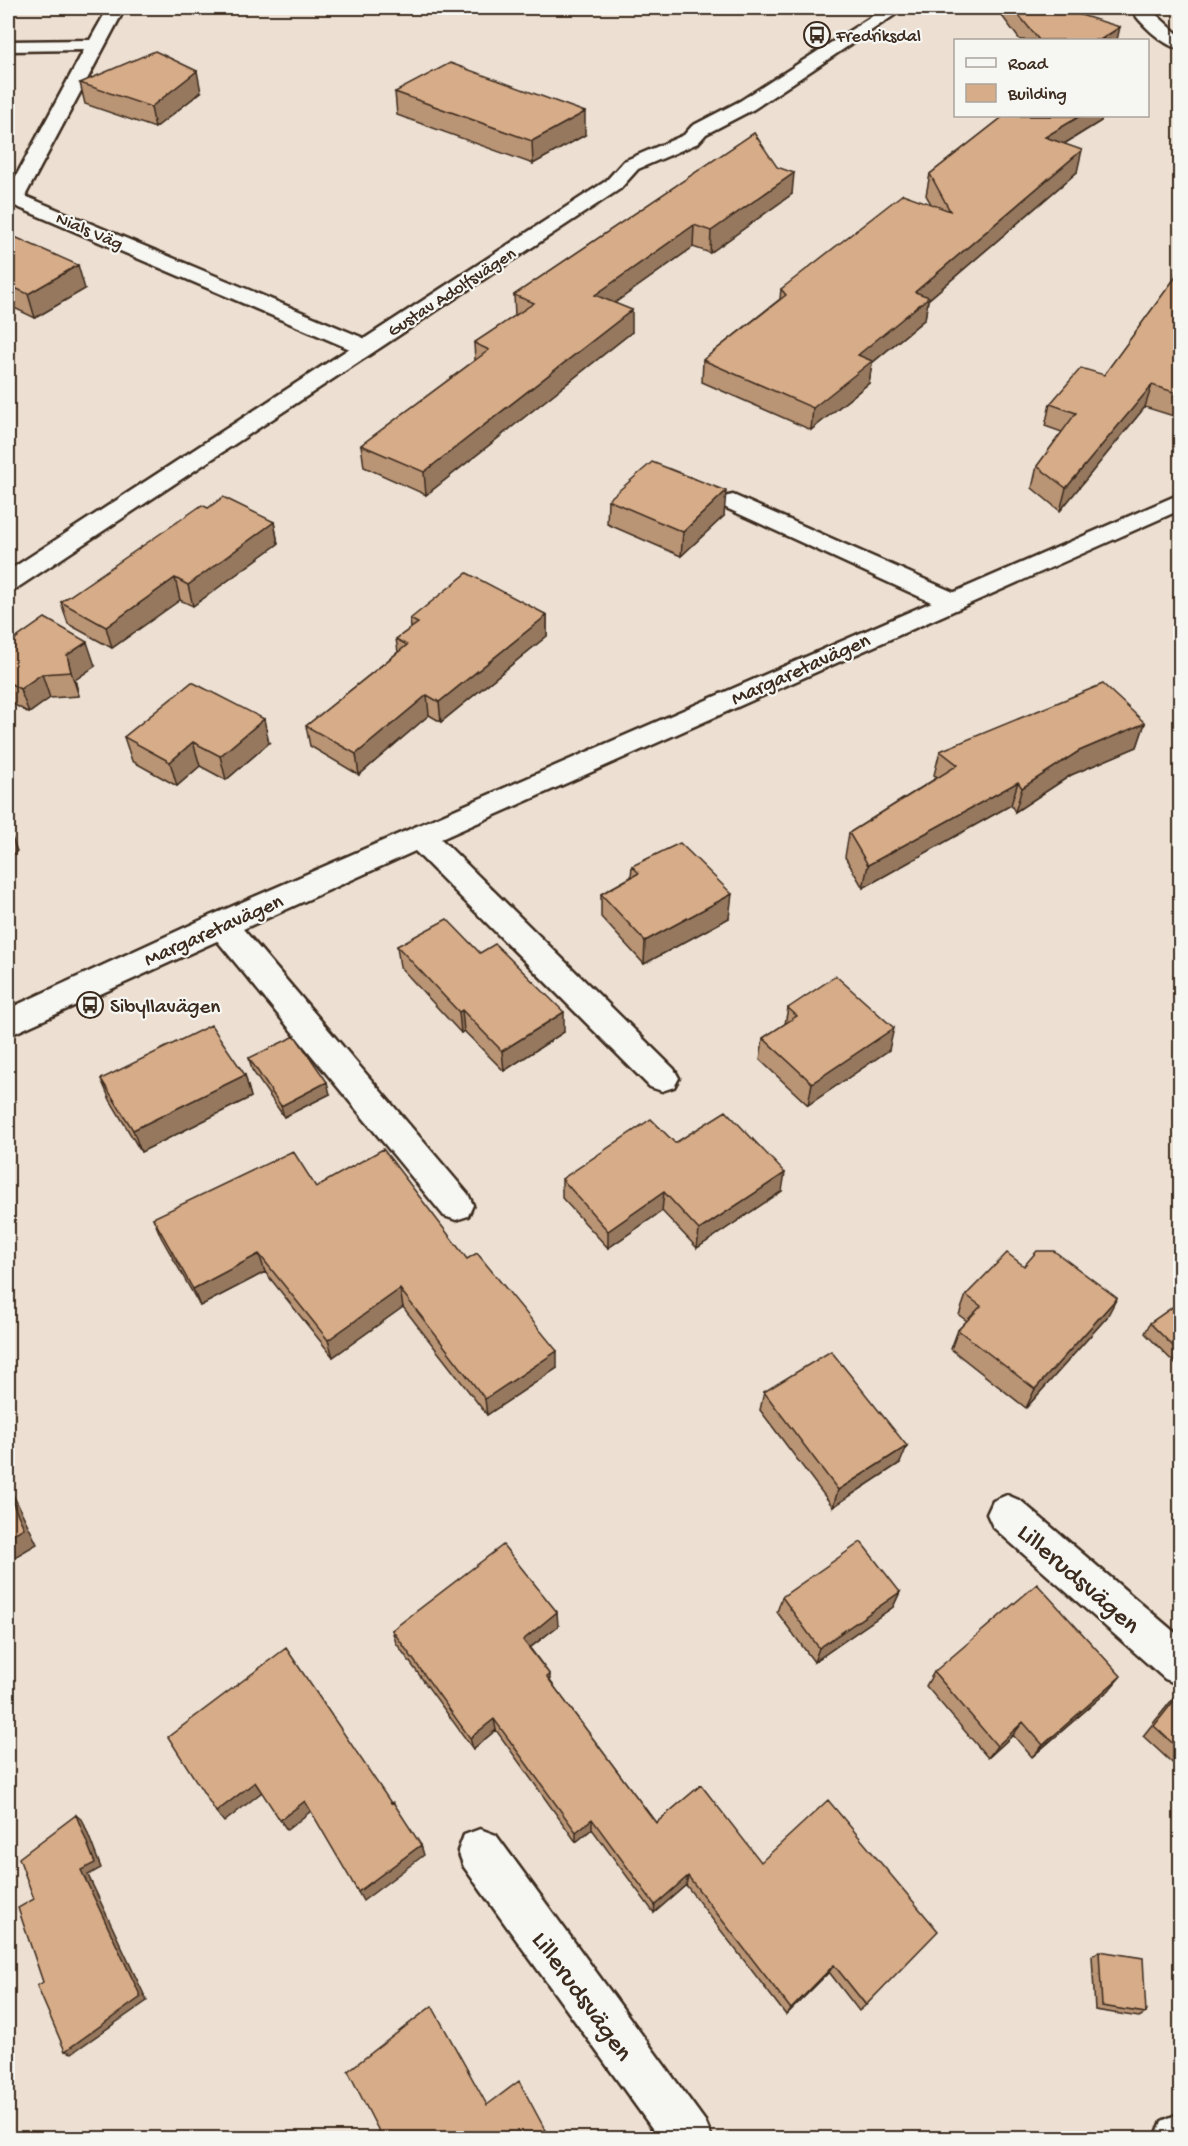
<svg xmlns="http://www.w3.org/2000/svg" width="1188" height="2146" viewBox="0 0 1188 2146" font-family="'Gochi Hand',sans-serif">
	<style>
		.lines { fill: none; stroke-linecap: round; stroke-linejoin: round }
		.lane-casing { stroke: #3b2a1e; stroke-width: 5 }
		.street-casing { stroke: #3b2a1e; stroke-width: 5 }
		.secondary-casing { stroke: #3b2a1e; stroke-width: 5 }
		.lane { fill: #f6f6f2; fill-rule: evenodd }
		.street { fill: #f6f6f2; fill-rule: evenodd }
		.secondary { fill: #f6f6f2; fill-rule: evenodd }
		.wall { fill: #b99475; stroke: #3b2a1e; stroke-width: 1.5 }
		.shaded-wall { fill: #96785f; stroke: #3b2a1e; stroke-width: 1.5 }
		.building { fill: #d7ac88; stroke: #3b2a1e; stroke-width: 1.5 }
		.labels { text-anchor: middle; stroke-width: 4.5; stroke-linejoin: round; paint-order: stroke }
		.far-poi-label { font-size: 18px; fill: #3b2a1e; stroke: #f6f6f2; text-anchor: start }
		.far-street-label { font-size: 18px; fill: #3b2a1e; stroke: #f6f6f2 }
		.street-label { font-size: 21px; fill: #3b2a1e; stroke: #f6f6f2 }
		.poi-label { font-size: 21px; fill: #3b2a1e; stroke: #f6f6f2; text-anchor: start }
		.near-street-label { font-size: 26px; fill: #3b2a1e; stroke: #f6f6f2 }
	</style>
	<rect width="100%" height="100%" fill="#ede0d2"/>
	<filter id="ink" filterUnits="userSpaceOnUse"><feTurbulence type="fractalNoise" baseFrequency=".0167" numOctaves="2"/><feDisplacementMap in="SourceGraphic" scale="12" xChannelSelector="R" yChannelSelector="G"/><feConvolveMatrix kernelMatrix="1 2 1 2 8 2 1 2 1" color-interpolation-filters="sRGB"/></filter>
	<g filter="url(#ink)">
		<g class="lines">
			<defs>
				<path id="lane" d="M733,495L960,595L964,601L960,607L951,609L942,607L724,507L721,502L724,497Z
					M221,912L232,916L468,1194L473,1205L468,1216L456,1220L444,1216L210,932L206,924L210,916Z"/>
				<path id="street" d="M108,8H125L25,196L373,342L376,347L373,352H357L8,203V191L84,50L8,51V41L90,40Z
					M1131,8H1149L1180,36V49C1164,46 1138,22 1131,8Z
					M1180,494V510L441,839L674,1069L679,1078L674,1087L662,1091L650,1087L415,851L8,1036V1009L210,916Z
					M1007,1495L1021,1501L1180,1637V1685L1165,1679L993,1527L987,1514L993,1501Z
					M480,1829L496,1835L705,2121L712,2138H659L464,1867L458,1851L464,1835Z
					M1180,2113V2138H1155L1162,2121Z"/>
				<path id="secondary" d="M885,8H905L754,109L706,134L698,143L638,169L620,189L17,588L8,590V571L606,181L624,161L684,135L692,126L740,101Z"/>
			</defs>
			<!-- lane casing -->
			<use href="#lane" class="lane-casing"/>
			<!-- street casing -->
			<use href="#street" class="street-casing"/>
			<!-- secondary casing -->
			<use href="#secondary" class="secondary-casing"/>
			<!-- lane -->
			<use href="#lane" class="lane"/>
			<!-- street -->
			<use href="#street" class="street"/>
			<!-- secondary -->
			<use href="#secondary" class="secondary"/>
		</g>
		<!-- wall -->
		<path class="wall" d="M996,8H1058L1117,40H1020Z
			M80,83L201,92L155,128L85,104Z
			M395,92L585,135L533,164L397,115Z
			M1004,116H1102L1101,121L1064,144L1077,172L928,300L925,319L872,363L869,383L811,430L702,382L703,360L780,299L781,289L931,204L926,195L930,174Z
			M754,133L792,194L710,253L693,247L614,303L632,332L426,495L364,467L361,445L475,360L474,343L515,316L514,295Z
			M8,234L85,289L35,318L8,305Z
			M1180,258V418L1145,407L1060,511L1032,488L1037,466L1062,432L1045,426L1050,404L1104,375L1175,278Z
			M608,500L724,516L681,556L607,524Z
			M208,508L274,522L278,544L193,606L180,600L112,648L68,624L61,602Z
			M547,615V636L441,722L429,715L359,775L310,746L306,726L398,652L396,639L411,628L410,619Z
			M8,644L95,666L75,680L79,696L50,698L29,713L8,701Z
			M1145,723L1137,747L1071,775L1015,812L1011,805L863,888L845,857L849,833L938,777L934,775L940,751Z
			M124,737L269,743L226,780L200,766L177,786L132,761Z
			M632,866L729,918L644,964L601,917V894L631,877Z
			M397,946L480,953L564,1032L504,1071L464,1031L461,1033L400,967Z
			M788,1008L889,1050L808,1105L760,1060L763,1038L785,1024Z
			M249,1058L330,1094L284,1117L252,1070Z
			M245,1075L251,1097L141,1152L110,1100L101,1079Z
			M675,1143L782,1191L697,1248L662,1211L608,1248L562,1198V1179Z
			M153,1218L467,1259L557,1368L487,1415L403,1307L333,1357L265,1272L200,1306L161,1237Z
			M1024,1266L1107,1317L1026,1408L951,1349L958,1330L967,1321L959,1315L966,1295Z
			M1180,1302V1369L1145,1333L1150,1323Z
			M764,1392L900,1463L833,1507L760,1410Z
			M900,1592L893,1607L814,1662L777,1612L782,1597Z
			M558,1626L530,1648L550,1675V1681L656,1823L701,1785L866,2005L859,2011L829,1972L786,2015L686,1885L654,1913L592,1829L576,1842L496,1730L473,1749L396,1643L392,1630Z
			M934,1672L1109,1690L1032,1757L1013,1735L988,1758L926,1686Z
			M1180,1690V1770L1143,1736Z
			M1099,1951L1146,2013L1139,2017L1095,2010L1092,1956Z"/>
		<!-- shaded-wall -->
		<path class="shaded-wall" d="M1120,27L1117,40H1100Z
			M197,71L201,92L155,128L151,107Z
			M585,112V135L533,164L532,141Z
			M1080,116H1102L1101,121L1041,158L1045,137Z
			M1082,150L1077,172L928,300L925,319L872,363L869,383L811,430L813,408L858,355L915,292Z
			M794,173L792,194L710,253L711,231Z
			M694,225L693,247L595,317V295Z
			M78,265L85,289L35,318L28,294Z
			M632,310V332L426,495L424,472Z
			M1152,385L1145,407L1060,511L1066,488Z
			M726,491L724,516L681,556L683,532Z
			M274,522L278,544L193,606L188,585Z
			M175,578L180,600L112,648L106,627Z
			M547,615V636L441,722L439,702Z
			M87,642L95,666L75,680L79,696L71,672L67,655Z
			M42,674L50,698L29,713L20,689Z
			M427,695L429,715L359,775L356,754Z
			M264,719L269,743L226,780L220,756Z
			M1145,723L1137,747L1071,775L1015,812L1022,788L1079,751Z
			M193,742L200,766L177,786L170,762Z
			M1018,782L1011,805L863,888L868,865Z
			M8,827L17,851L8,859Z
			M732,894L729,918L644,964L645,941Z
			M462,1010L464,1031L461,1033L459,1012Z
			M564,1012V1032L504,1071L502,1051Z
			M894,1028L889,1050L808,1105L812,1083Z
			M245,1075L251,1097L141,1152L133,1130Z
			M327,1082L330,1094L284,1117L281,1106Z
			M785,1173L782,1191L697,1248L699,1230Z
			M664,1192L662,1211L608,1248V1231Z
			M259,1254L265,1272L200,1306L193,1289Z
			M400,1289L403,1307L333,1357L328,1340Z
			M1117,1298L1107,1317L1026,1408L1035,1389Z
			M557,1351V1368L487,1415L485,1399Z
			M907,1446L900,1463L833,1507L838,1490Z
			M8,1484L37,1544L8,1561Z
			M900,1592L893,1607L814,1662L819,1648Z
			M557,1612L558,1626L524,1652L523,1640Z
			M1121,1676L1109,1690L1032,1757L1043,1745Z
			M494,1719L496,1730L473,1749L470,1738Z
			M1023,1722L1013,1735L988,1758L997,1746Z
			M255,1782L262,1792L224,1822L216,1812Z
			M305,1801L311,1811L287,1830L280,1820Z
			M76,1815L83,1821L101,1868L88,1875L147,2001L72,2053L65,2051L81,1870Z
			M592,1819V1829L576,1842V1832Z
			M421,1845L424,1855L363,1901L358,1892Z
			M688,1876L686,1885L654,1913L655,1905Z
			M834,1965L829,1972L786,2015L791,2009Z"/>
		<!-- building -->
		<path class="building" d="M1013,8H1058L1120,27L1100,40H1039Z
			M155,51L197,71L151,107L80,83Z
			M450,63L585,112L532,141L395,92Z
			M1004,116H1080L1045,137L1082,150L915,292L929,297L858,355L872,361L813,408L703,360L786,295L781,289L903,194L950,211L930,174Z
			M754,133L777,167L794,173L711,231L694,225L595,295L632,310L424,472L361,445L489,350L474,343L534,303L514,295Z
			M8,234L78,265L28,294L8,285Z
			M1180,271V394L1152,385L1066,488L1037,466L1076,413L1050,404L1081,368L1104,375Z
			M652,462L726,491L683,532L608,500Z
			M223,497L274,522L188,585L175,578L106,627L61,602L202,505L208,508Z
			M467,573L547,615L439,702L427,695L356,754L306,726L407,645L396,639L418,623L410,619Z
			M45,618L87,642L67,655L71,672L42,674L20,689L8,682V644Z
			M192,682L264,719L220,756L193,742L170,762L124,737Z
			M1103,684L1145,723L1079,751L1022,788L1018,782L868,865L849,833L958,765L940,751Z
			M680,843L732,894L645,941L601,894L639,873L632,866Z
			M447,919L480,953L495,944L564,1012L502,1051L462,1010L459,1012L397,946Z
			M836,976L894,1028L812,1083L763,1038L797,1016L788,1008Z
			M211,1025L245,1075L133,1130L101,1079Z
			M295,1036L327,1082L281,1106L249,1058Z
			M726,1111L785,1173L699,1230L664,1192L608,1231L562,1179L651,1119L675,1143Z
			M383,1149L467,1259L477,1253L557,1351L485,1399L400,1289L328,1340L259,1254L193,1289L153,1218L293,1151L316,1187Z
			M1037,1251H1054L1117,1298L1035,1389L958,1330L981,1306L966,1295L1007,1253L1024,1266Z
			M1180,1302V1353L1150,1323Z
			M831,1351L907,1446L838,1490L764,1392Z
			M8,1493L24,1528L8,1537Z
			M861,1542L900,1592L819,1648L782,1597Z
			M503,1545L557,1612L523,1640L550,1675L547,1677L656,1823L701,1785L761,1862L828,1800L938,1931L866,2005L834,1965L791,2009L688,1876L655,1905L592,1819L576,1832L494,1719L470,1738L392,1630Z
			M1037,1584L1121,1676L1043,1745L1023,1722L997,1746L934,1672Z
			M286,1648L391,1803L393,1802L421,1845L358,1892L305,1801L280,1820L255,1782L216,1812L168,1737Z
			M1180,1693V1750L1154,1726Z
			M76,1815L95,1863L81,1870L141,1997L65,2051L37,1986L43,1982L18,1908L34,1899L19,1858Z
			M1099,1951L1143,1958L1146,2013L1102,2006Z
			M432,2006L487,2105L519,2081L550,2139H383L348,2071Z"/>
	</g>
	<!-- icons -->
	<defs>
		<symbol id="bus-ring" viewBox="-11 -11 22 22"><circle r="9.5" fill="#f6f6f2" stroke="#3b2a1e" stroke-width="1.5"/><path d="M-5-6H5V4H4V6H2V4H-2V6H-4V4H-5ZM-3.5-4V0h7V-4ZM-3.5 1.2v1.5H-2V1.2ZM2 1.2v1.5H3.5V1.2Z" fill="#3b2a1e"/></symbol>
	</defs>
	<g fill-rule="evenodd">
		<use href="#bus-ring" x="802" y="20" width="30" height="30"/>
		<use href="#bus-ring" x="75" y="990" width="30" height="30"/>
	</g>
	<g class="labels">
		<!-- far-poi labels -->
		<g class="far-poi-label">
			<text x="836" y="41">Fredriksdal</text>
		</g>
		<!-- far-street labels -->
		<g class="far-street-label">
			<text transform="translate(90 230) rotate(23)" y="6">Nials Väg</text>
			<text transform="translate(451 291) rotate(-33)" y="6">Gustav Adolfsvägen</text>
		</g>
		<!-- street labels -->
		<g class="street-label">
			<text transform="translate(800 668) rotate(-24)" y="7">Margaretavägen</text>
			<text transform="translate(213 929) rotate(-24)" y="7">Margaretavägen</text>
		</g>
		<!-- poi labels -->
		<g class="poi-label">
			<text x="110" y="1012">Sibyllavägen</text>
		</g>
		<!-- near-street labels -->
		<g class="near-street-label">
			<text transform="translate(1080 1577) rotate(41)" y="9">Lillerudsvägen</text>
			<text transform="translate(584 1995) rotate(54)" y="9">Lillerudsvägen</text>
		</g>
	</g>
	<!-- margin -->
	<rect width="1188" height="2146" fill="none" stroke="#f6f6f2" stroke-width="30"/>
	<rect x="15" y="15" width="1158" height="2116" fill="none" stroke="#3b2a1e" stroke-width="2" filter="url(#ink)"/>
	<!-- legend -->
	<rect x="954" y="39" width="195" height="78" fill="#f6f6f2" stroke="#aba49d" stroke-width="1.5"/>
	<rect x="966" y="58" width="30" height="9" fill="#f6f6f2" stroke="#aba49d" stroke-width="1.5"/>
	<text x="1008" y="69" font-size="18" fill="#3b2a1e">Road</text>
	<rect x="966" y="84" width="30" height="18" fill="#d7ac88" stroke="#aba49d" stroke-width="1.5"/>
	<text x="1008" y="99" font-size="18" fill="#3b2a1e">Building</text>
</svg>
